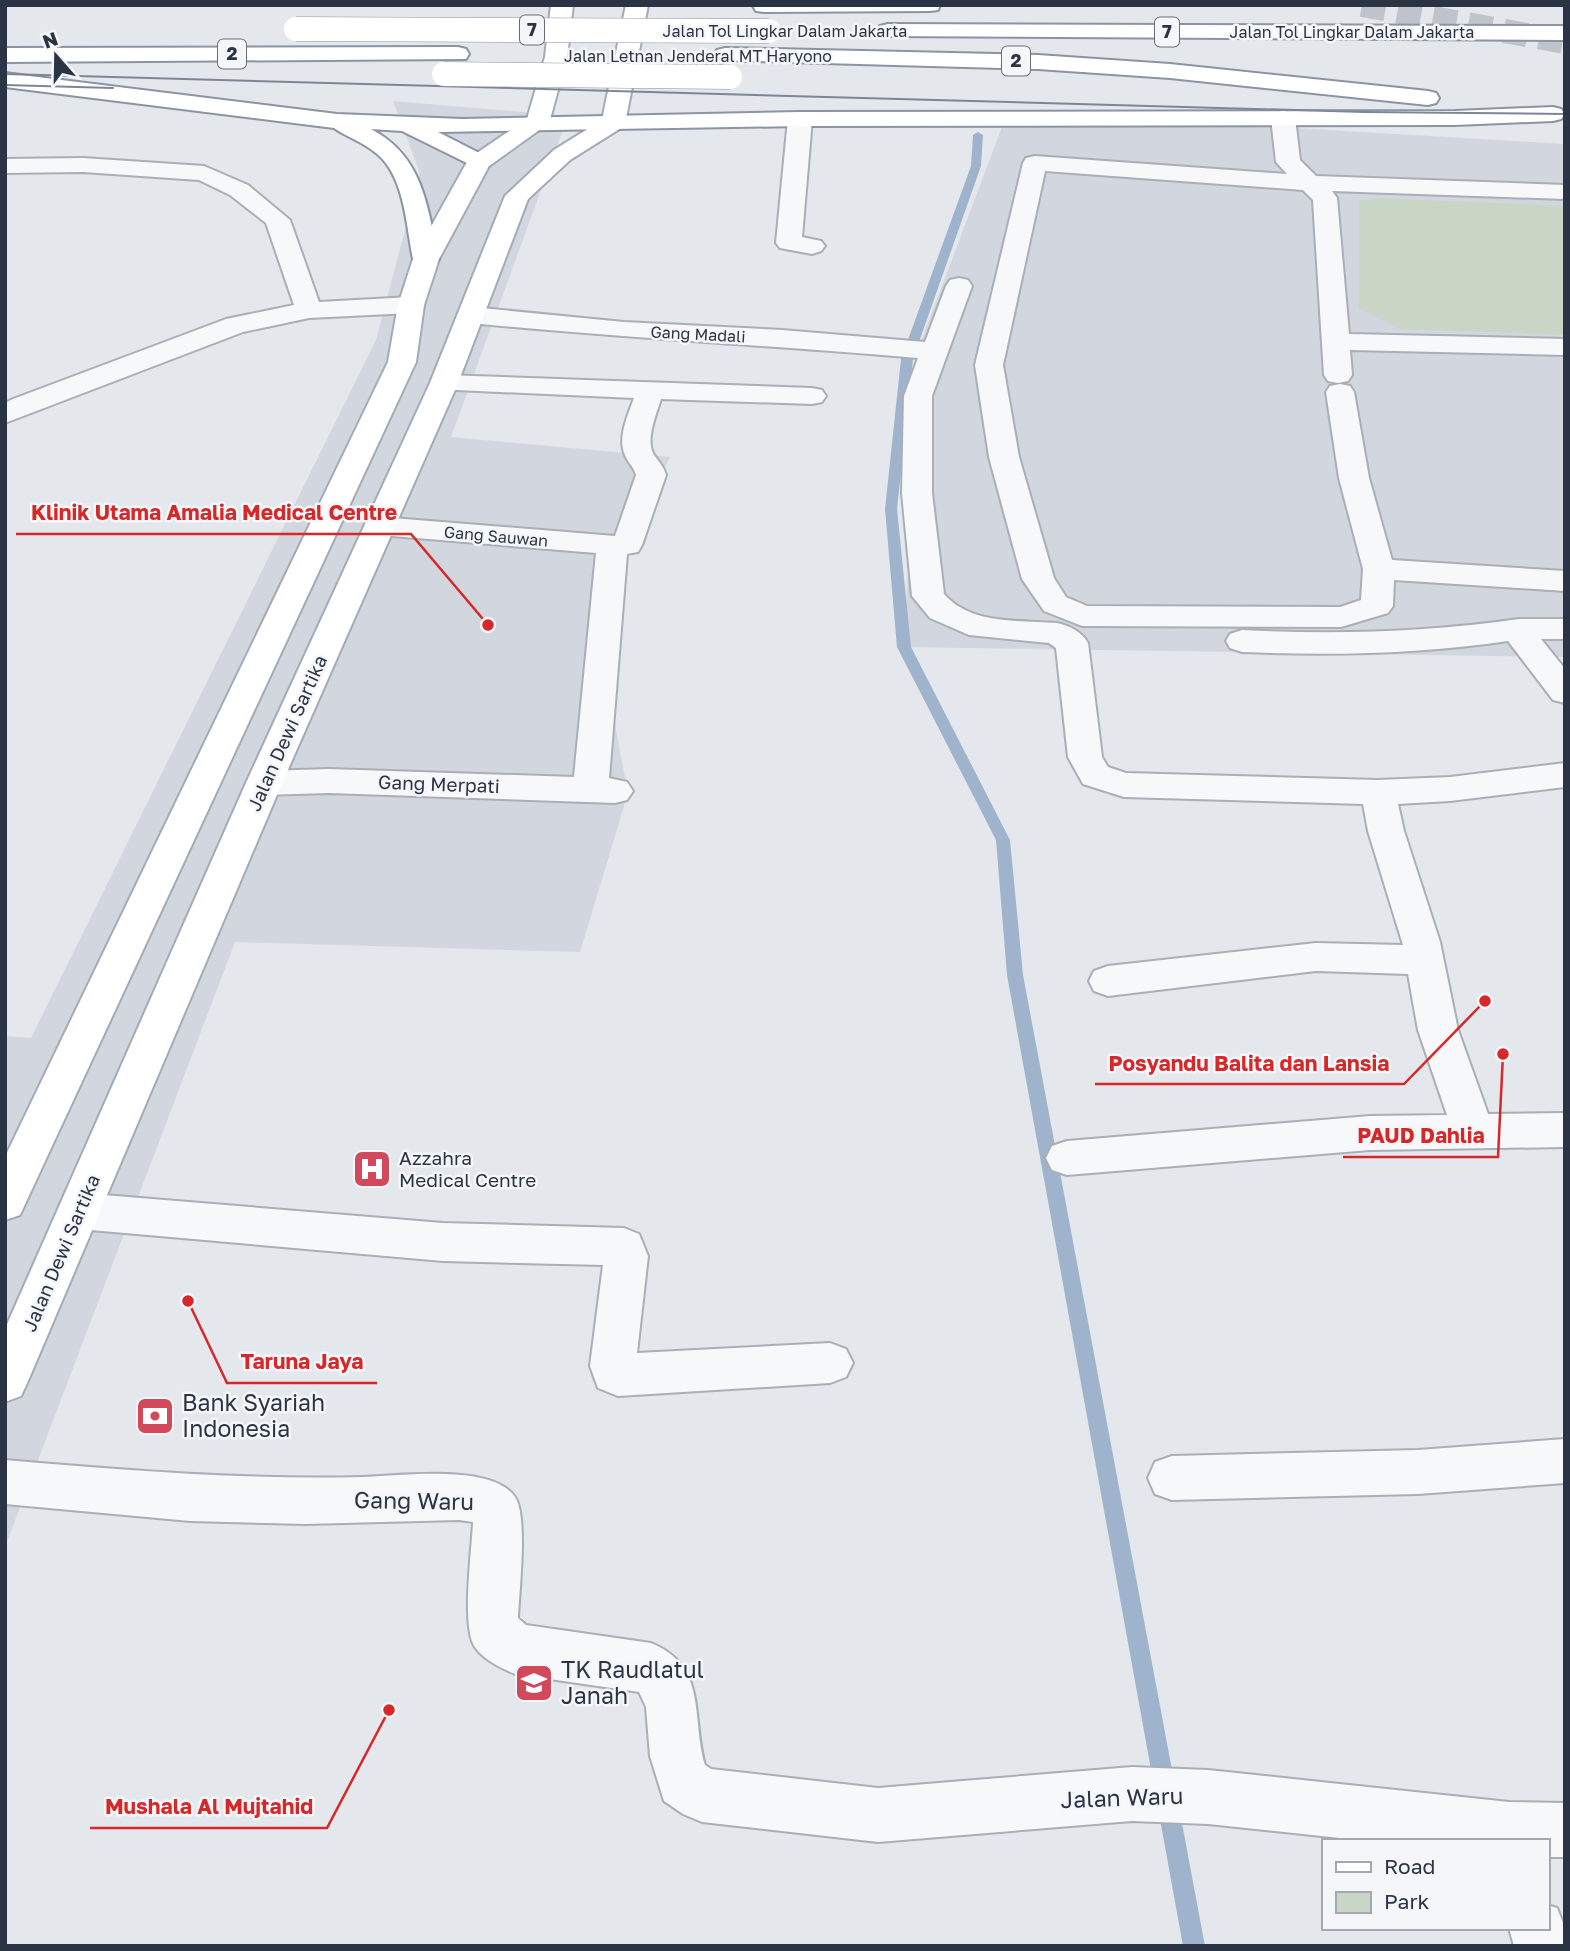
<svg xmlns="http://www.w3.org/2000/svg" width="1570" height="1951" viewBox="0 0 1570 1951" font-family="'Golos Text',sans-serif">
	<style>
		.built { fill: #d2d6de }
		.green { fill: #c9d6c5 }
		.lines { fill: none; stroke-linecap: round; stroke-linejoin: round }
		.stream { fill: #9fb4cc; fill-rule: evenodd }
		.highway-tunnel { stroke: #bfc3cb; stroke-width: 24; stroke-dasharray: 24 12; stroke-linecap: butt }
		.minor-casing { stroke: #a9aeb7; stroke-width: 4 }
		.major-casing { stroke: #a3abb8; stroke-width: 4 }
		.highway-casing { stroke: #8b94a3; stroke-width: 4 }
		.minor { fill: #f7f8fa; fill-rule: evenodd }
		.major { fill: #fff; fill-rule: evenodd }
		.highway { fill: #fff; fill-rule: evenodd }
		.tram { stroke: #7d8696; stroke-width: 2 }
		.highway-bridge-casing { stroke: #8b94a3; stroke-width: 25; stroke-linecap: butt }
		.highway-bridge { stroke: #fff; stroke-width: 24 }
		.labels { text-anchor: middle; stroke-width: 5; stroke-linejoin: round; paint-order: stroke }
		.far-street-label { font-size: 16px; fill: #2b3445; stroke: #f4f6f9 }
		.shield { fill: #f4f6f9; stroke: #676e7b; stroke-width: 2 }
		.shield-label { font-size: 18px; font-weight: bold; fill: #2b3445 }
		.street-label { font-size: 19px; fill: #2b3445; stroke: #f4f6f9 }
		.poi-label { font-size: 19px; fill: #2b3445; stroke: #f4f6f9; text-anchor: start }
		.near-poi-label { font-size: 23px; fill: #2b3445; stroke: #f4f6f9; text-anchor: start }
		.near-street-label { font-size: 23px; fill: #2b3445; stroke: #f4f6f9 }
		.leader { fill: none; stroke: #d62828; stroke-width: 2.5 }
		.callout-dot { fill: #d62828; stroke: #f4f6f9; stroke-width: 2.5 }
		.callout-label { font-size: 21px; text-anchor: middle; font-weight: bold; fill: #d62828; stroke: #f4f6f9; stroke-width: 5; stroke-linejoin: round; paint-order: stroke }
	</style>
	<rect width="100%" height="100%" fill="#e4e7ec"/>
	<!-- built -->
	<path class="built" d="M393,101L568,116L451,437L670,457L593,612L628,793L580,952L235,942L5,1547V1036L31,1038L376,340L420,173Z
		M1008,111L1565,144V657L904,647L919,347Z"/>
	<!-- green -->
	<path class="green" d="M1378,198L1565,206V335L1401,329L1359,308V201Z"/>
	<g class="lines">
		<!-- stream -->
		<path class="stream" d="M978,132L983,135L981,166L913,359L897,509L911,647L1010,840L1023,975L1205,1946H1183L1007,975L996,840L897,647L885,509L901,359L971,166L973,135Z"/>
		<!-- highway-tunnel -->
		<path class="highway-tunnel" d="M1362,5L1565,42"/>
		<defs>
			<path id="minor" d="M1283,111L1291,113L1295,118L1300,160L1316,176L1565,185V199L1332,191L1337,198L1349,334L1565,339V355L1350,350L1352,375L1348,381L1338,383L1328,381L1324,375L1313,200L1303,190L1045,171L1003,365L1019,457L1054,578L1066,597L1087,606L1340,607L1361,600L1363,569L1339,478L1326,392L1330,386L1340,384L1350,386L1354,392L1369,478L1392,560L1565,571V591L1394,580L1393,606L1388,613L1341,627L1082,626L1044,611L1022,579L989,457L975,365L1023,163L1026,158L1035,156L1287,174L1276,162L1271,118L1275,113Z
				M800,112L808,114L812,119L802,237L821,241L825,246L821,251L812,254L780,248L776,243L788,119L792,114Z
				M83,158L204,166L248,185L290,220L319,302L411,297L420,299L424,305L420,311L411,313L309,318L243,332L5,423V403L13,399L226,319L294,305L266,223L230,195L199,180L83,172L5,173V159Z
				M959,278L968,280L972,286L932,396V493L944,594C971,625 1019,620 1057,623C1070,626 1081,631 1088,643L1102,757L1108,767L1126,773L1378,780L1450,777L1565,763V787L1450,801L1398,804L1404,831L1440,942L1458,1030L1488,1114L1565,1113V1147L1370,1150L1067,1175L1052,1170L1046,1158L1052,1146L1067,1141L1370,1116L1447,1115L1418,1030L1408,974L1316,971L1108,996L1094,991L1089,981L1094,971L1108,966L1316,943L1403,945L1368,831L1363,804L1124,797L1083,784L1068,757L1056,648L1049,643L969,635L930,618L912,596L902,493L904,396L918,358C769,345 620,338 471,323L462,321L458,315L462,309L471,307L624,322L782,330L925,342L946,286L950,280Z
				M444,375L812,388L822,390L826,396L822,402L812,404L661,399C656,415 645,440 654,455C659,462 664,467 666,475L642,545L638,552L627,554L609,778L627,782L633,791L627,800L615,803L329,793L264,795L252,792L246,783L252,774L264,771L329,769L574,777L596,553L380,535L369,533L365,526L369,519L380,517L615,536L636,475C634,467 628,463 625,455C617,438 628,415 634,398L434,389L430,383L434,377Z
				M1519,619H1565V639H1541L1565,669V703L1553,700L1508,641C1420,654 1331,656 1242,652L1230,648L1226,641L1230,634L1242,630C1335,635 1427,632 1519,619Z
				M79,1193L443,1223L624,1228L639,1234L648,1256L637,1353L830,1343L846,1349L853,1363L846,1377L830,1383L618,1396L598,1388L590,1366L603,1265L443,1261L79,1229L64,1224L58,1211L64,1198Z
				M1565,1439V1483L1418,1494L1172,1500L1155,1494L1148,1478L1155,1462L1172,1456L1418,1450Z
				M5,1460C124,1470 242,1480 362,1477C399,1476 492,1463 515,1497C528,1516 519,1592 518,1618L526,1625L651,1643C708,1666 691,1717 705,1765L711,1769L878,1788L1132,1767L1208,1770L1509,1802L1565,1803V1857H1547V1841H1368L1208,1824L1132,1821L878,1842L702,1822L683,1814L664,1801L650,1756L646,1707L639,1692L515,1674C501,1668 484,1660 475,1647C461,1628 472,1549 473,1522L459,1520L306,1524L190,1521L5,1504Z
				M1547,1905L1557,1908L1565,1928V1946H1514L1509,1928H1547Z"/>
			<path id="major" d="M551,5H573L567,57L549,123L489,166L439,259L424,305L416,362L26,1202L20,1215L5,1220V1157L388,362L398,305L413,259L467,162L471,157L527,119L545,57Z
				M626,5H648L625,123L621,128L570,160L528,199L458,383L282,783L28,1381L21,1396L5,1402V1329L246,783L430,383L505,196L554,150L602,120Z"/>
			<path id="highway" d="M940,5L938,10L930,11L764,12L756,11L753,6Z
				M888,24L1565,26V40L880,36L877,31L880,26Z
				M458,47L466,49L469,54L466,59L5,62V48Z
				M725,48L1038,55L1170,64L1428,91L1436,93L1439,98L1436,103L1428,105L1170,78L1038,69L717,60L714,55L717,50Z
				M5,73L337,114L462,119L800,112L1455,111L1553,107L1561,109L1565,114L1561,119L1553,121L1455,125L800,126L438,132L487,157L491,162L487,167L479,169L402,131L371,129C424,157 427,207 439,259L435,264L426,267L417,264L413,259C406,226 405,176 376,153C363,142 347,137 334,128L5,87Z"/>
		</defs>
		<!-- minor casing -->
		<use href="#minor" class="minor-casing"/>
		<!-- major casing -->
		<use href="#major" class="major-casing"/>
		<!-- highway casing -->
		<use href="#highway" class="highway-casing"/>
		<!-- minor -->
		<use href="#minor" class="minor"/>
		<!-- major -->
		<use href="#major" class="major"/>
		<!-- highway -->
		<use href="#highway" class="highway"/>
		<!-- tram -->
		<path class="tram" d="M5,74L1364,112L1565,114
			M5,85L113,88"/>
		<defs>
			<path id="highway-bridge" d="M296,29L769,31
				M444,74L730,77"/>
		</defs>
		<!-- highway-bridge casing -->
		<use href="#highway-bridge" class="highway-bridge-casing"/>
		<!-- highway-bridge -->
		<use href="#highway-bridge" class="highway-bridge"/>
	</g>
	<!-- icons -->
	<defs>
		<symbol id="hospital-square" viewBox="-11 -11 22 22"><rect x="-9" y="-9" width="18" height="18" rx="4" fill="#d1495b" stroke="#f4f6f9"/><path d="M-5-5h3v3.5h4V-5h3V5h-3V1.5h-4V5h-3Z" fill="#fff"/></symbol>
		<symbol id="bank-square" viewBox="-11 -11 22 22"><rect x="-9" y="-9" width="18" height="18" rx="4" fill="#d1495b" stroke="#f4f6f9"/><path d="M-6-4H6V4H-6ZM0-2.3a2.3 2.3 0 1 0 0 4.6a2.3 2.3 0 1 0 0-4.6Z" fill="#fff"/></symbol>
		<symbol id="school-square" viewBox="-11 -11 22 22"><rect x="-9" y="-9" width="18" height="18" rx="4" fill="#d1495b" stroke="#f4f6f9"/><path d="M0-5L7-2L0 1L-7-2ZM-4 1L0 2.5L4 1V4Q0 6-4 4Z" fill="#fff"/></symbol>
	</defs>
	<g fill-rule="evenodd">
		<use href="#hospital-square" x="350" y="1147" width="44" height="44"/>
		<use href="#bank-square" x="133" y="1394" width="44" height="44"/>
		<use href="#school-square" x="512" y="1661" width="44" height="44"/>
	</g>
	<g class="labels">
		<!-- far-street labels -->
		<g class="far-street-label">
			<text x="785" y="37">Jalan Tol Lingkar Dalam Jakarta</text>
			<text x="1352" y="38">Jalan Tol Lingkar Dalam Jakarta</text>
			<text x="698" y="62">Jalan Letnan Jenderal MT Haryono</text>
			<text transform="translate(698 334) rotate(3)" y="6">Gang Madali</text>
			<text transform="translate(496 536) rotate(5)" y="6">Gang Sauwan</text>
		</g>
		<!-- shield labels -->
		<g class="shield">
			<rect x="520" y="15.5" width="24" height="29" rx="5"/>
			<rect x="1155" y="17.5" width="24" height="29" rx="5"/>
			<rect x="218" y="39.5" width="28" height="29" rx="5"/>
			<rect x="1002" y="46.5" width="28" height="29" rx="5"/>
		</g>
		<g class="shield-label">
			<text x="532" y="36">7</text>
			<text x="1167" y="38">7</text>
			<text x="232" y="60">2</text>
			<text x="1016" y="67">2</text>
		</g>
		<!-- street labels -->
		<g class="street-label">
			<text transform="translate(287 733) rotate(-66)" y="7">Jalan Dewi Sartika</text>
			<text transform="translate(439 784) rotate(2)" y="7">Gang Merpati</text>
			<text transform="translate(61 1253) rotate(-67)" y="7">Jalan Dewi Sartika</text>
		</g>
		<!-- poi labels -->
		<g class="poi-label">
			<text x="399" y="1165">Azzahra<tspan x="399" dy="22">Medical Centre</tspan></text>
		</g>
		<!-- near-poi labels -->
		<g class="near-poi-label">
			<text x="182" y="1411">Bank Syariah<tspan x="182" dy="26">Indonesia</tspan></text>
			<text x="561" y="1678">TK Raudlatul<tspan x="561" dy="26">Janah</tspan></text>
		</g>
		<!-- near-street labels -->
		<g class="near-street-label">
			<text transform="translate(414 1501) rotate(1)" y="8">Gang Waru</text>
			<text transform="translate(1122 1798) rotate(-2)" y="8">Jalan Waru</text>
		</g>
	</g>
	<!-- callouts -->
	<path class="leader" d="M488 625L411 534H16M1485 1001L1404 1084H1095M1503 1054L1498 1157H1343M188 1301L227 1383H377M389 1710L327 1828H90"/>
	<g class="callout-dot">
		<circle cx="488" cy="625" r="7"/>
		<circle cx="1485" cy="1001" r="7"/>
		<circle cx="1503" cy="1054" r="7"/>
		<circle cx="188" cy="1301" r="7"/>
		<circle cx="389" cy="1710" r="7"/>
	</g>
	<g class="callout-label">
		<text x="214" y="520">Klinik Utama Amalia Medical Centre</text>
		<text x="1249" y="1071">Posyandu Balita dan Lansia</text>
		<text x="1421" y="1143">PAUD Dahlia</text>
		<text x="302" y="1369">Taruna Jaya</text>
		<text x="209" y="1814">Mushala Al Mujtahid</text>
	</g>
	<!-- border -->
	<rect width="1570" height="1951" fill="none" stroke="#2b3445" stroke-width="14"/>
	<!-- legend -->
	<rect x="1322" y="1839" width="228" height="91" fill="#f4f6f9" stroke="#a4a8b1" stroke-width="2"/>
	<rect x="1336" y="1862" width="35" height="10" fill="#ffffff" stroke="#a4a8b1" stroke-width="2"/>
	<text x="1384" y="1874" font-size="21" fill="#2b3445">Road</text>
	<rect x="1336" y="1892" width="35" height="21" fill="#c9d6c5" stroke="#a4a8b1" stroke-width="2"/>
	<text x="1384" y="1909" font-size="21" fill="#2b3445">Park</text>
	<!-- north arrow -->
	<g transform="translate(56 56) rotate(340)" stroke="#f4f6f9" stroke-width="5" paint-order="stroke">
	<path d="M0-5L12 26L0 18L-12 26Z" fill="#2b3445"/>
	<text y="-10" font-size="19" font-weight="bold" text-anchor="middle" fill="#2b3445">N</text>
	</g>
</svg>
